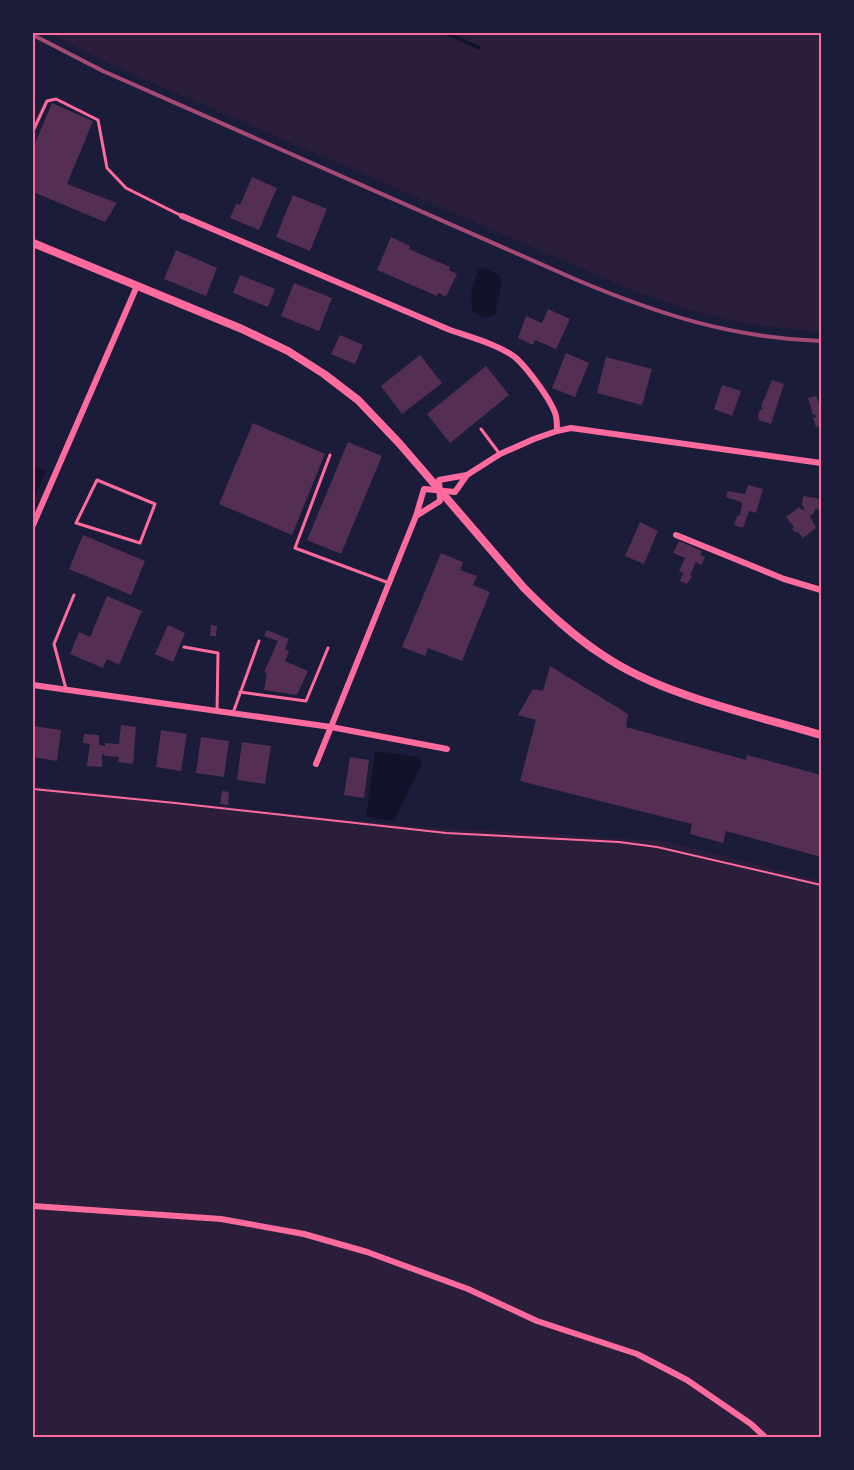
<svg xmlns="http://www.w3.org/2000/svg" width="854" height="1470" viewBox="0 0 854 1470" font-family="Cabin,sans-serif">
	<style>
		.green { fill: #2a1e3b }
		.water { fill: #12122b }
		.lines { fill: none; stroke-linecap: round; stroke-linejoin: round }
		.stream { stroke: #12122b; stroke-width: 4 }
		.building { fill: #542f53 }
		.path { stroke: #ff6b9d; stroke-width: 2 }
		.service { stroke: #ff6b9d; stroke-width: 3 }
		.minor { stroke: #ff6b9d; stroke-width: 6 }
		.tertiary { stroke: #ff6b9d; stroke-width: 8 }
		.rail { stroke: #a44b75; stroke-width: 4 }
		.neatline { fill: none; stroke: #ff6b9d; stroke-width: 2 }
	</style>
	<rect width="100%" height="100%" fill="#1b1b3a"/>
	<!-- green -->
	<path class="green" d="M47,33H821V332C790,329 758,326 728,320C694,313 661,300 629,289L107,63Z
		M33,786L408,826L665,841L821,881V1437H33Z"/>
	<!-- water -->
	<path class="water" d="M484,268L497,274L502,280L495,315L484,318L472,311L471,294L478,270Z
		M33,465L46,471L33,501Z
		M375,751L418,757L422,763L394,821L366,817Z"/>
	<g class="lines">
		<!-- stream -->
		<path class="stream" d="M447,33L479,48"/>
	</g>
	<!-- building -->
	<path class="building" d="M52,103L93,121L67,184L117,203L105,222L33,192V174L35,169L33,168V148Z
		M252,177L277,188L259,230L230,218L236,204L240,205Z
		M293,195L327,209L310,251L276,237Z
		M391,237L410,246L409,249L450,267L449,270L457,274L446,297L438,293L437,296L377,270Z
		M176,250L217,268L206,296L164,279Z
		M240,275L275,289L268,307L233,293Z
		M294,283L332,298L319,331L281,316Z
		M548,309L570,319L556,349L535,340L533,345L518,338L526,316L542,323Z
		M340,335L363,345L355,364L331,354Z
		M566,353L589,363L575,397L552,388Z
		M420,355L442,383L402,414L381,386Z
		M606,357L652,369L642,405L597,393Z
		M486,366L509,395L450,443L427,414Z
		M772,380L784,384L771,424L759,420L758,417L759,411L763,409L761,406Z
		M722,385L741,391L732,416L714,409Z
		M816,396L819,403H821V426L816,427L813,418L816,417L815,414L813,415L808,398Z
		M253,423L325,454L292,535L219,504Z
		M348,442L382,456L341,554L307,540Z
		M748,485L763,489L756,513L749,511L743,528L734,525L737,516L740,515L742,504L741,502L726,497L728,491L745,494Z
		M803,496L821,499V510L815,509L814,513L810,516L816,528L803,538L798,532L796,533L792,529L794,527L786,517L799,507L802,510L805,509L802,505Z
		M640,522L658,531L644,564L625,556Z
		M83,535L145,561L131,595L69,569Z
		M679,541L702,551L700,555L705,557L701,565L696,562L690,575L692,576L687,584L680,581L683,573L679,571L685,558L673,553Z
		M441,553L463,562L460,570L477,576L473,585L490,592L462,661L428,648L425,656L402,647Z
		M107,596L142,611L119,665L107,659L103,668L70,654L79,632L90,637Z
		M168,625L185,633L173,662L155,654Z
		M211,625L217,626L216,636H210Z
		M267,630L289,639L285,649L289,651L285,661L308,671L297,695L264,690L267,673L264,672L278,641L264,636Z
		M550,666L628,714L626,727L746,760L747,755L821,775V857L726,831L723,843L690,834L692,824L520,781L536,720L518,715L533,689L543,691Z
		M121,725L136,727L133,764L118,762L119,757L104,756L105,754H102V767L87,766L90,744L83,743L84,734L99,735V745L105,746V743L119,744Z
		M33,726L61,730L57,761L33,757Z
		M161,730L187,734L181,771L156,767Z
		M201,737L229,741L224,777L196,773Z
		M242,742L271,746L265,784L237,780Z
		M350,757L369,760L364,798L344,795Z
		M222,791L229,792L228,805L220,804Z"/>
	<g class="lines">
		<!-- path -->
		<path class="path" d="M33,789L175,803L446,833L619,842L657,847L821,885"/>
		<!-- service -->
		<path class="service" d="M33,131L47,101L56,99L98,120L107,168L126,188L182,216
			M481,429L499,453
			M330,455L295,548L389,583
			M97,480L155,504L140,543L76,523Z
			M184,647L218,653L217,711
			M66,689L54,644L74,595
			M240,692L306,701L328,648
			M233,713L259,641"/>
		<!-- minor -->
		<path class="minor" d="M182,216L450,330C470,337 500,345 516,358C528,369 552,401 556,416C557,421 557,426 557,431
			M416,516L440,501L439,480L467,475L500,454L534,439L557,431L571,428L821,463
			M33,525L137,286
			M676,535L784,579L821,590
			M33,685L331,727L416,516L424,489L455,492L467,475
			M316,764L331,727L447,749
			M33,1206L221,1219L304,1234L367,1252L468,1289L537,1321L637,1354L687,1380L751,1424L765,1437"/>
		<!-- tertiary -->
		<path class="tertiary" d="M33,243L242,329L288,351L324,374L358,400L399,443L524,588C548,612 572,635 601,654C662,696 751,714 821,735"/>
		<!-- rail -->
		<path class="rail" d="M33,35L103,71L577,280C658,314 732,338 821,341"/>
	</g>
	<!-- border -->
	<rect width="854" height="1470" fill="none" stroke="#1b1b3a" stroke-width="69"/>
	<rect x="34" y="34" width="786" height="1402" class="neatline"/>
</svg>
